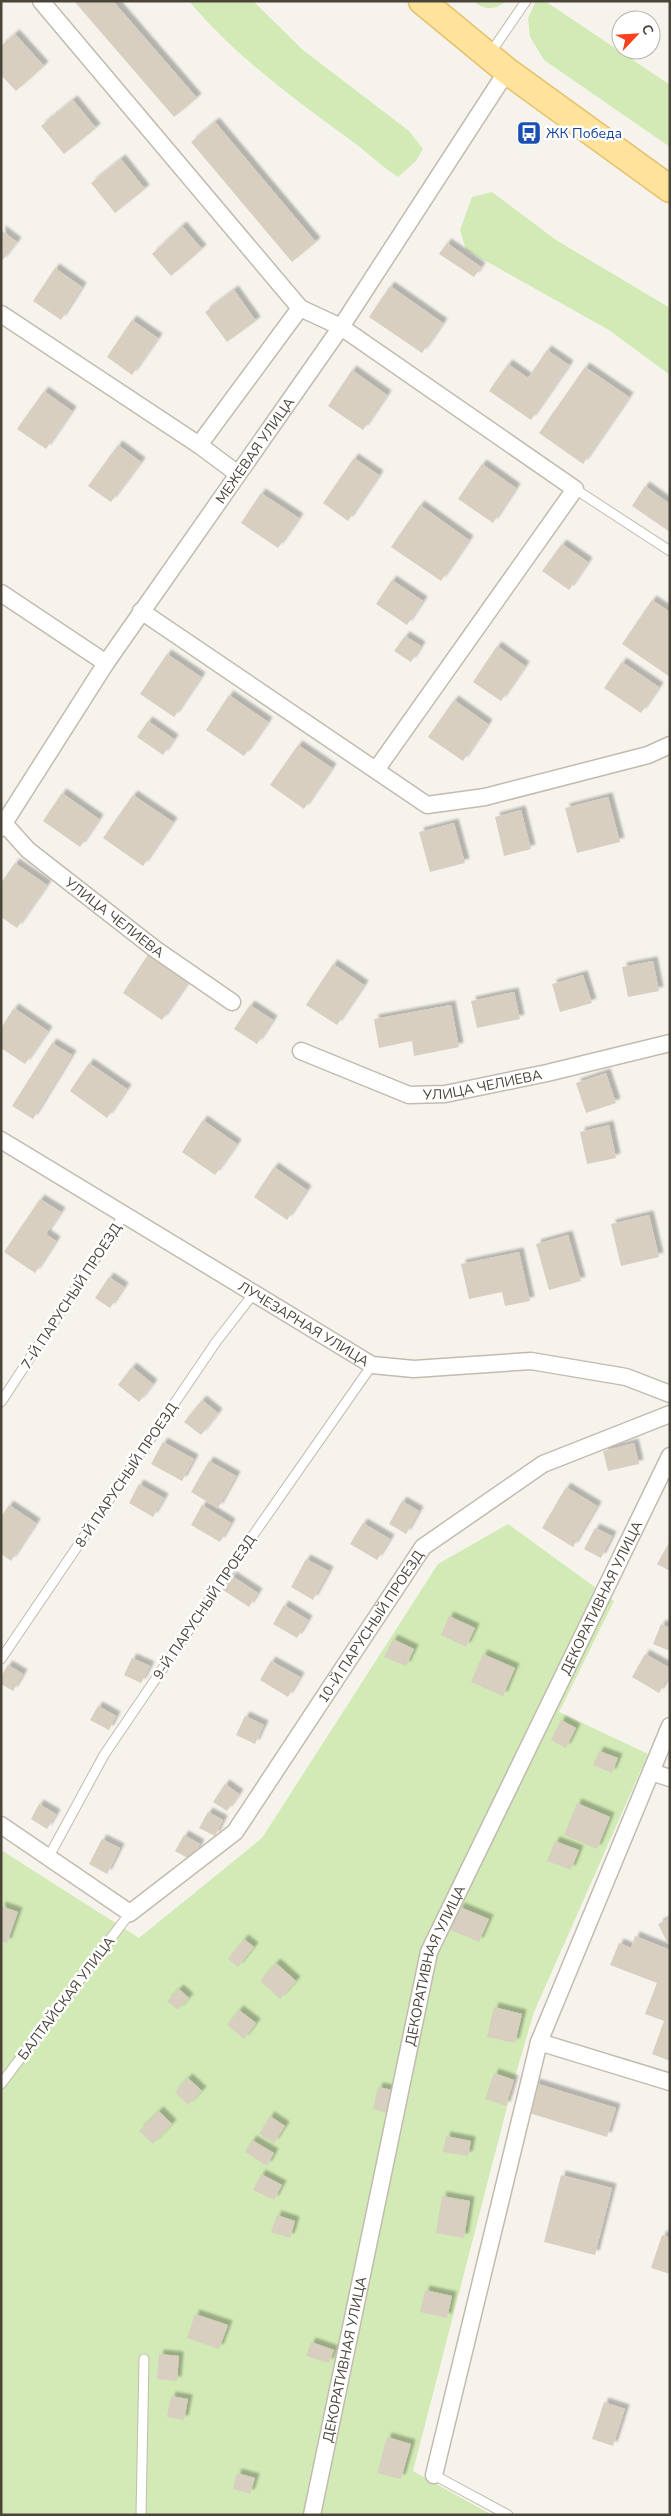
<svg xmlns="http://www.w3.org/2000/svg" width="671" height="2516" viewBox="0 0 671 2516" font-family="'Nunito Sans',sans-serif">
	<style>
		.green { fill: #d2eab5 }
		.building { fill: #d8cfc1; filter: url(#shadow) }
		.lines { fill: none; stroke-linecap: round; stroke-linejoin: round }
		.service-casing { stroke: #c2bbae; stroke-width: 11 }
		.minor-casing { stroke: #c2bbae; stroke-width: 19 }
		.primary-casing { stroke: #e6c16a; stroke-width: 29 }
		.service { stroke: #fff; stroke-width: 9 }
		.minor { stroke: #fff; stroke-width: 16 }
		.primary { stroke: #ffe39c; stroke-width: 26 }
		.labels { text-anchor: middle; stroke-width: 5; stroke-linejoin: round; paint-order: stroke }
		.transit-label { font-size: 14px; fill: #164399; stroke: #fff; text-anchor: start }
		.street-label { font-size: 14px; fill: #4b4439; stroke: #fff }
	</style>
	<defs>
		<filter id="shadow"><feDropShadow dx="4.5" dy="-4.5" stdDeviation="1" flood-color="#0004"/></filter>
	</defs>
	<rect width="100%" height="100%" fill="#f6f3ec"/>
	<!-- green -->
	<path class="green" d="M189,1H253L303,50L409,131L423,149L416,161L398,177C380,165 366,151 349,139C292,97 235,56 189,1Z
		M473,1H506C495,11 484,10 473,1Z
		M536,1H545L670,85V147L544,60L530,37L528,18Z
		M492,192L556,240L670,308V375L609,330L466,250L460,230L472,197Z
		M508,1524L614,1601L559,1712L648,1754L534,2012L514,2080L413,2471L492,2515H1V1850L139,1938L262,1838L438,1564Z"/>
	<!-- building -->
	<path class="building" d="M74,1H113L197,98L174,117Z
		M15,34L44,66L16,91L1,75V46Z
		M73,100L96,128L64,154L41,126Z
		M215,122L316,242L292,262L191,142Z
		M121,159L145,189L115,213L91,183Z
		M182,226L202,249L171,276L152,254Z
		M1,230L17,242L1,262Z
		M447,243L481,267L474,277L439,254Z
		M55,268L82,287L61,320L33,301Z
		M390,286L443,323L422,353L369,317Z
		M234,290L256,321L227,342L205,312Z
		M132,320L158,338L132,375L107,357Z
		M547,350L569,365L531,420L489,391L508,364L528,378Z
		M585,367L629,397L583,464L539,433Z
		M352,370L387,395L363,430L328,406Z
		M44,391L72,411L46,449L17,429Z
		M118,445L141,462L111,502L88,486Z
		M354,458L379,475L348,521L323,503Z
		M482,464L516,488L493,523L458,499Z
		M645,486L670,504V532L632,506Z
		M261,493L299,518L278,548L241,523Z
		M420,505L469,540L441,581L391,547Z
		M562,544L588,562L569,590L542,571Z
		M392,580L423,601L407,625L376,604Z
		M652,600L670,612V677L622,644Z
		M405,636L421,646L411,662L394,651Z
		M497,646L525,666L501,701L473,682Z
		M167,654L201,677L174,717L140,694Z
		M622,662L659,687L641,713L604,688Z
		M229,695L268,722L244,756L206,730Z
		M454,700L488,724L463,761L428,737Z
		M148,721L174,739L163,755L137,737Z
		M298,745L332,768L304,809L270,785Z
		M62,793L99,819L80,847L43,821Z
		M133,795L173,822L143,866L103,838Z
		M608,797L620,842L577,853L565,808Z
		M521,810L531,849L504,856L495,817Z
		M454,823L465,863L430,872L419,832Z
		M15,863L47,885L17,928L1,917V883Z
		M149,953L189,981L162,1020L123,993Z
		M653,961L659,991L628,997L622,967Z
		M333,964L364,985L337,1025L306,1005Z
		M583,975L592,1003L560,1012L552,984Z
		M514,992L520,1019L477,1028L471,1001Z
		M250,1005L273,1020L257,1044L234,1029Z
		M451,1005L459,1047L414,1056L412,1041L379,1048L374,1019Z
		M14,1008L48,1031L25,1064L1,1048V1028Z
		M52,1043L72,1055L33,1119L12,1106Z
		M89,1063L127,1089L107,1118L70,1091Z
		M606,1073L616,1103L586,1113L576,1083Z
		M203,1120L237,1144L215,1175L182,1152Z
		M609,1125L616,1158L587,1164L580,1132Z
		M274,1167L307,1190L287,1220L254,1197Z
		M40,1199L61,1212L46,1234L56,1241L35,1273L4,1252Z
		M649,1215L659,1257L621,1266L611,1224Z
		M568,1235L581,1281L549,1290L536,1244Z
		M519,1252L530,1301L505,1306L502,1292L469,1299L461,1264Z
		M109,1277L124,1287L110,1308L95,1298Z
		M132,1367L153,1384L139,1402L118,1385Z
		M202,1400L218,1413L201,1435L184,1422Z
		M163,1442L194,1459L182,1481L151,1464Z
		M634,1443L639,1464L608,1471L603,1451Z
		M209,1461L236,1476L218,1508L191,1492Z
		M139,1484L164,1498L153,1517L129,1503Z
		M566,1487L597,1506L573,1547L542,1528Z
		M402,1501L419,1511L406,1534L389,1524Z
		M9,1505L36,1523L11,1561L1,1554V1517Z
		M202,1505L231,1523L220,1542L191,1525Z
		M363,1523L390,1539L377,1560L350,1544Z
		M595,1528L612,1536L601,1558L584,1549Z
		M670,1541V1571L657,1564Z
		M306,1559L329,1571L313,1600L291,1587Z
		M232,1576L258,1593L249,1607L223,1590Z
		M284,1605L308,1620L297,1638L273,1624Z
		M449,1616L475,1628L466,1647L441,1635Z
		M661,1624L670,1628V1651L653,1644Z
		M393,1639L414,1649L406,1666L384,1657Z
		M483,1654L515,1668L503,1696L471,1682Z
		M645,1654L670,1668V1674L659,1693L632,1677Z
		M132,1658L150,1666L141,1683L124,1675Z
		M271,1661L300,1677L288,1697L260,1680Z
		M8,1665L23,1674L13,1691L1,1684V1676Z
		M98,1706L116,1716L109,1730L90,1720Z
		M245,1716L264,1725L255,1744L236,1735Z
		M561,1720L576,1728L566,1748L551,1740Z
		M599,1751L618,1758L612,1773L593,1765Z
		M225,1784L239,1794L227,1811L213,1802Z
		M577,1803L610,1817L597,1849L564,1835Z
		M39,1804L56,1814L47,1829L31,1819Z
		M208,1812L223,1820L215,1836L199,1828Z
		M184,1835L200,1844L191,1860L175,1851Z
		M102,1839L120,1848L107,1874L89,1864Z
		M555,1841L579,1850L571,1870L547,1861Z
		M1,1906L18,1912L7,1943L1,1941Z
		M460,1907L489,1919L479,1942L450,1930Z
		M670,1918V1943L668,1944L658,1924Z
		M635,1936L670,1950V2061L652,2054L664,2021L645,2014L657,1983L610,1965L619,1943L631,1948Z
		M244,1939L254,1947L238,1967L228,1959Z
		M276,1963L296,1981L280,1999L260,1981Z
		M179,1989L189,1998L178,2010L167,2001Z
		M494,2007L522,2014L515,2043L487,2037Z
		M239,2010L256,2023L244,2039L227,2025Z
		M494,2073L514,2080L506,2106L485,2099Z
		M188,2078L202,2091L188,2105L175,2092Z
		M535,2083L616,2108L607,2137L526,2112Z
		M378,2087L393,2090L387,2113L373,2109Z
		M159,2111L172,2124L153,2144L139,2131Z
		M270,2116L285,2126L274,2143L259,2134Z
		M446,2136L471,2141L468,2156L443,2152Z
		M252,2140L274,2153L267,2166L245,2152Z
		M261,2174L282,2185L274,2200L253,2190Z
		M561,2175L612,2188L595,2255L544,2242Z
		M442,2196L470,2201L464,2238L436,2233Z
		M277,2215L295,2221L290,2238L271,2232Z
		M662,2235L670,2238V2274L651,2268Z
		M425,2290L452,2296L447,2318L420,2312Z
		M195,2314L228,2325L219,2349L187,2338Z
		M311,2342L334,2350L329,2363L306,2356Z
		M159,2354L179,2356L177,2381L157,2379Z
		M171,2396L188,2399L184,2420L167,2417Z
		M604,2402L625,2409L613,2446L592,2439Z
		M387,2437L411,2444L401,2479L377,2473Z
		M237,2473L255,2478L250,2494L233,2489Z"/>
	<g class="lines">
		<defs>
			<path id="service" d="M489,55L526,1
				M575,489L670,551
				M1,1402L124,1215
				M1,1659L216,1342L254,1293
				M48,1858L104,1755L256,1531L372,1365
				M1,2084L130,1913
				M434,2475L508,2515
				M141,2515L144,2359"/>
			<g id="minor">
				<path d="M300,308L341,327L575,489L376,770"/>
				<path d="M1,314L199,445L300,308L41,1"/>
				<path d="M199,445L238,474"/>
				<path d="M1,593L106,663"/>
				<path d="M141,611L427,805L485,797L648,755L670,745"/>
				<path id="s1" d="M1,820L28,850L155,949L232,1002"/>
				<path id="s2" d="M1,828L106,663L341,327L507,71"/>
				<path id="s3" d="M301,1051L409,1095L445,1094L547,1073L670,1043"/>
				<path id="s4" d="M1,1140L372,1365L414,1369L531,1361L626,1377L670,1394"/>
				<path d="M651,1772L670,1778"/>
				<path id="s5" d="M1,1825L130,1913L235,1832L423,1547L543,1464L670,1414"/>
				<path d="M539,2042L670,2082"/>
				<path d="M434,2475L539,2042L670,1726"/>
				<path id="s6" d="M312,2515L429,1952L670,1456"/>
			</g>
			<path id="primary" d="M422,1L507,71L670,189"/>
		</defs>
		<!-- service casing -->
		<use href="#service" class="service-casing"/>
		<!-- minor casing -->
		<use href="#minor" class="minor-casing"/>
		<!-- primary casing -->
		<use href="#primary" class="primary-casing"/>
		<!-- service -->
		<use href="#service" class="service"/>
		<!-- minor -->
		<use href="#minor" class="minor"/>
		<!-- primary -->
		<use href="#primary" class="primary"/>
	</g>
	<!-- icons -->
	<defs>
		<symbol id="bus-square" viewBox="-11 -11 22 22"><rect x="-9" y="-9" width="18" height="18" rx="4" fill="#1a4fb4" stroke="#fff"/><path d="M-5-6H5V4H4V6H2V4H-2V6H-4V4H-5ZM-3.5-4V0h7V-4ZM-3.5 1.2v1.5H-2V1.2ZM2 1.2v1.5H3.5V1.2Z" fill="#fff"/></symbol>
	</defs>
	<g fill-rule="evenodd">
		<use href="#bus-square" x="515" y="119" width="28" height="28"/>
	</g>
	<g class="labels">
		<!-- transit labels -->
		<g class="transit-label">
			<text x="546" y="138">ЖК Победа</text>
		</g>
		<!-- street labels -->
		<g class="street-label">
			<text dy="5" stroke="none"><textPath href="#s2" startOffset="455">МЕЖЕВАЯ УЛИЦА</textPath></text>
			<text dy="5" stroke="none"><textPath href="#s1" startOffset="150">УЛИЦА ЧЕЛИЕВА</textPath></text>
			<text dy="5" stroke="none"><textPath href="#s3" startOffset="191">УЛИЦА ЧЕЛИЕВА</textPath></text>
			<text transform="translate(71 1296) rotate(-57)" y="5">7-Й ПАРУСНЫЙ ПРОЕЗД</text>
			<text dy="5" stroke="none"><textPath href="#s4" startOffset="354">ЛУЧЕЗАРНАЯ УЛИЦА</textPath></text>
			<text transform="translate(126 1475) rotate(-56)" y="5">8-Й ПАРУСНЫЙ ПРОЕЗД</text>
			<text dy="5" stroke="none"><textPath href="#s6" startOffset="969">ДЕКОРАТИВНАЯ УЛИЦА</textPath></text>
			<text transform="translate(204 1607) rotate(-56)" y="5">9-Й ПАРУСНЫЙ ПРОЕЗД</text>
			<text dy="5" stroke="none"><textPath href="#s5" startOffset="535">10-Й ПАРУСНЫЙ ПРОЕЗД</textPath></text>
			<text dy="5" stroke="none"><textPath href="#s6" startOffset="564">ДЕКОРАТИВНАЯ УЛИЦА</textPath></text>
			<text transform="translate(66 1998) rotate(-53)" y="5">БАЛТАЙСКАЯ УЛИЦА</text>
			<text dy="5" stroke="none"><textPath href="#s6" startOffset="159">ДЕКОРАТИВНАЯ УЛИЦА</textPath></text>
		</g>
	</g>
	<!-- border -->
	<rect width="671" height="2516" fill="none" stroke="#4b4439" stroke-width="5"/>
	<!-- north arrow -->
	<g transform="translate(636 35) rotate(65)"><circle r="24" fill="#ffffff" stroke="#b7b4b0"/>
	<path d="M0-4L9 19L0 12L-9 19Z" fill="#fc3f1d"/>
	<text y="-8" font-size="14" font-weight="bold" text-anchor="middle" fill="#4b4439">С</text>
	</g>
</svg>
